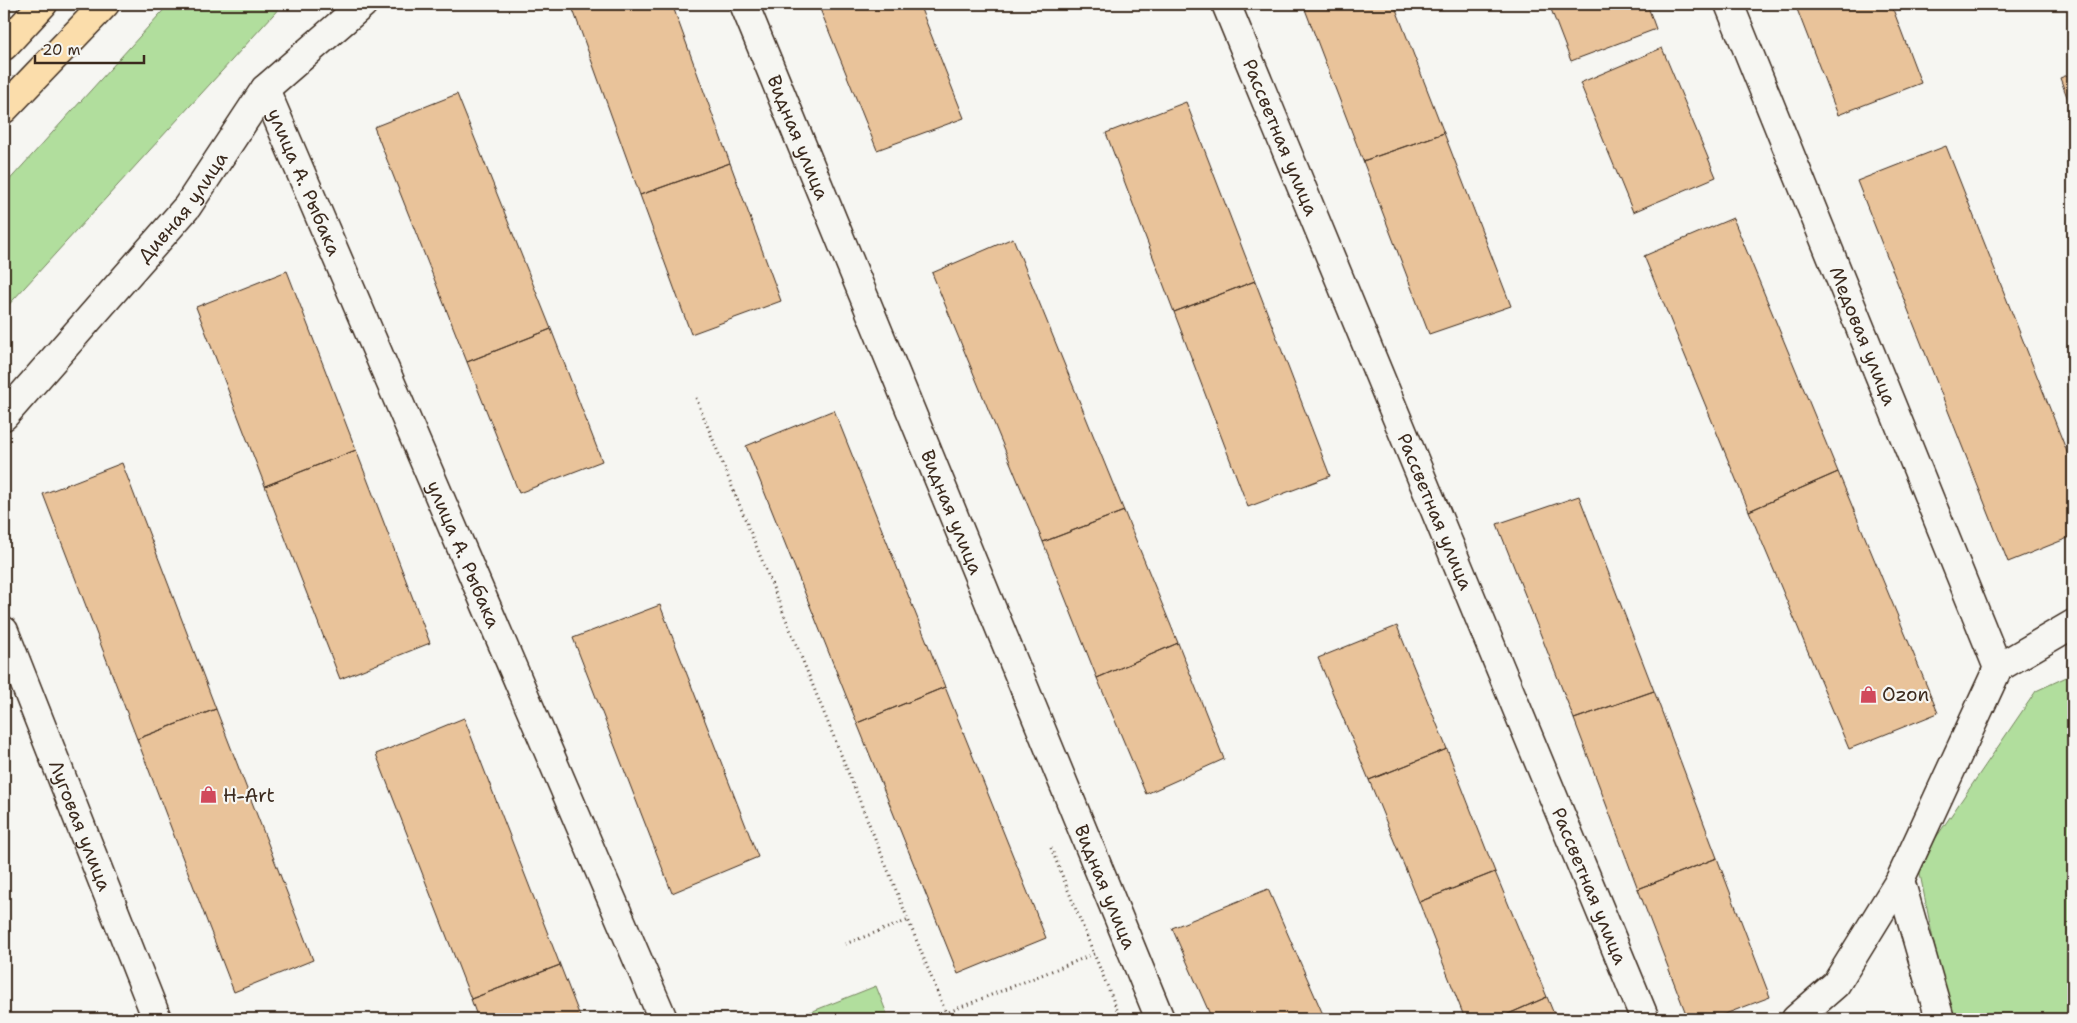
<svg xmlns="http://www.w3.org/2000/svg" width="2077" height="1023" viewBox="0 0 2077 1023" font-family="'Shantell Sans',sans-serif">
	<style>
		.green { fill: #b1de9d; stroke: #76845e }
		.building { fill: #e9c39a; stroke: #3b2a1e }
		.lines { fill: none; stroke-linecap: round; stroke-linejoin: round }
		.minor-casing { stroke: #3b2a1e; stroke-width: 31 }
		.major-casing { stroke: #3b2a1e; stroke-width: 31 }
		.path { stroke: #3b2a1e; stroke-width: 3; stroke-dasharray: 1 4; stroke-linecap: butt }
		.minor { stroke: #f6f6f2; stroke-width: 28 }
		.major { stroke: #fbddab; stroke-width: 28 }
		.labels { text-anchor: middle; stroke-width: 4.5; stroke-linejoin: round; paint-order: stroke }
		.street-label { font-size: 19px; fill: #3b2a1e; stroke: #f6f6f2 }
		.poi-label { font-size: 19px; fill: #3b2a1e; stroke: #f6f6f2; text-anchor: start }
	</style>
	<rect width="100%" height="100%" fill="#f6f6f2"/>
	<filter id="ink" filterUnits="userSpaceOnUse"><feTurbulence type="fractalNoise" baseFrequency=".02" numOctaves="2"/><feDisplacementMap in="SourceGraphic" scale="10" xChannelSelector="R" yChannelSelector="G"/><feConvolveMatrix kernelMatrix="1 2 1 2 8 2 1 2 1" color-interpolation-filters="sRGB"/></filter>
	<g filter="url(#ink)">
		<!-- green -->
		<path class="green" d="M169,4H283L4,310V186Z
			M2073,674V1019H1949L1918,864L2036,691Z
			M876,986L889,1019H793Z"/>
		<!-- building -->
		<path class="building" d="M571,4H672L730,163L640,195Z
			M833,4H919L964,118L877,150L820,9Z
			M1303,4H1394L1444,133L1363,161Z
			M1549,4H1647L1656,29L1571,61Z
			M1795,4H1891L1921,83L1838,115Z
			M1662,48L1716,177L1633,212L1580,83Z
			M2073,73V113L2060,78Z
			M457,94L551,329L467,362L374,127Z
			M1186,102L1255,281L1174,312L1106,133Z
			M1444,133L1511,306L1429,334L1363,161Z
			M1946,146L2073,467V536L2008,562L1857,181Z
			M730,163L781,301L691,334L640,195Z
			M1733,218L1838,472L1749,511L1644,256Z
			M1013,238L1124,511L1043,542L932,273Z
			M287,271L356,450L265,486L196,307Z
			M1255,281L1330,476L1248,507L1174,312Z
			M551,329L602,461L519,493L467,362Z
			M834,410L945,687L857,723L746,446Z
			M356,450L430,643L340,679L265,486Z
			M122,463L216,709L137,739L43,494Z
			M1838,472L1938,713L1849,749L1749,511Z
			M1579,496L1654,691L1574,719L1497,524Z
			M1124,511L1178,643L1097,678L1043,542Z
			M660,605L758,857L672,893L573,638Z
			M1397,626L1447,749L1369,780L1318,658Z
			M1178,643L1224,759L1146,794L1097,678Z
			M945,687L1046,938L958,974L857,723Z
			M1654,691L1717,858L1638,889L1574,719Z
			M216,709L313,960L234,992L137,739Z
			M464,718L560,965L471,999L376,754Z
			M1447,749L1495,872L1419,902L1369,780Z
			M1717,858L1770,997L1712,1019H1688L1638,889Z
			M1495,872L1547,997L1497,1019H1465L1419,902Z
			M1268,889L1325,1019H1212L1172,928Z
			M560,965L581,1019H478L471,999Z
			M1547,997L1556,1019H1497Z"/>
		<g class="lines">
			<defs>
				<g id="minor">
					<path id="s1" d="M744,4L1160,1019"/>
					<path id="s2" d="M1226,4L1645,1019"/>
					<path id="s3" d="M1729,4L1998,668"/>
					<path id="s4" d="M265,89L663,1019"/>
					<path id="s5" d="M4,416L187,207L265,89L363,4"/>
					<path id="s6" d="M4,631L157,1019"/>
					<path d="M1900,880L1940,1019"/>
					<path d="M1796,1019L1836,984L1900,880L1998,668L2073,624"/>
				</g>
				<path id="major" d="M4,46L43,4
					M4,109L105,4"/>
			</defs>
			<!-- minor casing -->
			<use href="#minor" class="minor-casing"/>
			<!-- major casing -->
			<use href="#major" class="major-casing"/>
			<!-- path -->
			<path class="path" d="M696,398L946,1013
				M1051,848L1094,954
				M845,944L909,920
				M949,1019L946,1013L1094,954L1121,1019"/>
			<!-- minor -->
			<use href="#minor" class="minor"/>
			<!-- major -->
			<use href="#major" class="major"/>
		</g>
	</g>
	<!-- icons -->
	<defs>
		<symbol id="shop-bare" viewBox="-9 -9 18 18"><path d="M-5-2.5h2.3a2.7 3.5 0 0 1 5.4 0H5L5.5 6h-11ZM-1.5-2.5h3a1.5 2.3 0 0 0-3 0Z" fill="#d1495b" stroke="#f6f6f2" stroke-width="2.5" paint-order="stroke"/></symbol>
	</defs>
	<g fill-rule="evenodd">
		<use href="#shop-bare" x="1856" y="682" width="25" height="25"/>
		<use href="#shop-bare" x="196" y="782" width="25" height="25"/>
	</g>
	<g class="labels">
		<!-- street labels -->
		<g class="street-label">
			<text dy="7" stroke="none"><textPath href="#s1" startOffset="144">Видная улица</textPath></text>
			<text dy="7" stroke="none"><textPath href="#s2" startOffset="144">Рассветная улица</textPath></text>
			<text dy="7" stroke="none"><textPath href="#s4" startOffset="101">улица А. Рыбака</textPath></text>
			<text dy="7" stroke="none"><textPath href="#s5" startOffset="275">Дивная улица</textPath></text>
			<text dy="7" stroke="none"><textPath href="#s3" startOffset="358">Медовая улица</textPath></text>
			<text dy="7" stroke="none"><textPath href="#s1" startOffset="549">Видная улица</textPath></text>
			<text dy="7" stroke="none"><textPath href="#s2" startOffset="549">Рассветная улица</textPath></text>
			<text dy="7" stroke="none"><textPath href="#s4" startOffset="506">улица А. Рыбака</textPath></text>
			<text dy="7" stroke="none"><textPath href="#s6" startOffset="209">Луговая улица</textPath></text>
			<text dy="7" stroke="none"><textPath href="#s1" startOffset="954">Видная улица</textPath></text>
			<text dy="7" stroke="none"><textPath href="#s2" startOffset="954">Рассветная улица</textPath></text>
		</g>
		<!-- poi labels -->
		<g class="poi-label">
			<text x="1882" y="701">Ozon</text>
			<text x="223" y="802">H-Art</text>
		</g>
	</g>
	<!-- margin -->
	<rect width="2077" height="1023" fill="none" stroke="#f6f6f2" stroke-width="20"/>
	<rect x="10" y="10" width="2057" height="1003" fill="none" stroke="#3b2a1e" stroke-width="2" filter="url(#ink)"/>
	<!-- scale -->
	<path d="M35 55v8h109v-8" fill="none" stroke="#3b2a1e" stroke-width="2.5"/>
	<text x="42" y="55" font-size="15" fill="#3b2a1e" stroke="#f6f6f2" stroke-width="4" paint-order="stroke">20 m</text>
</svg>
